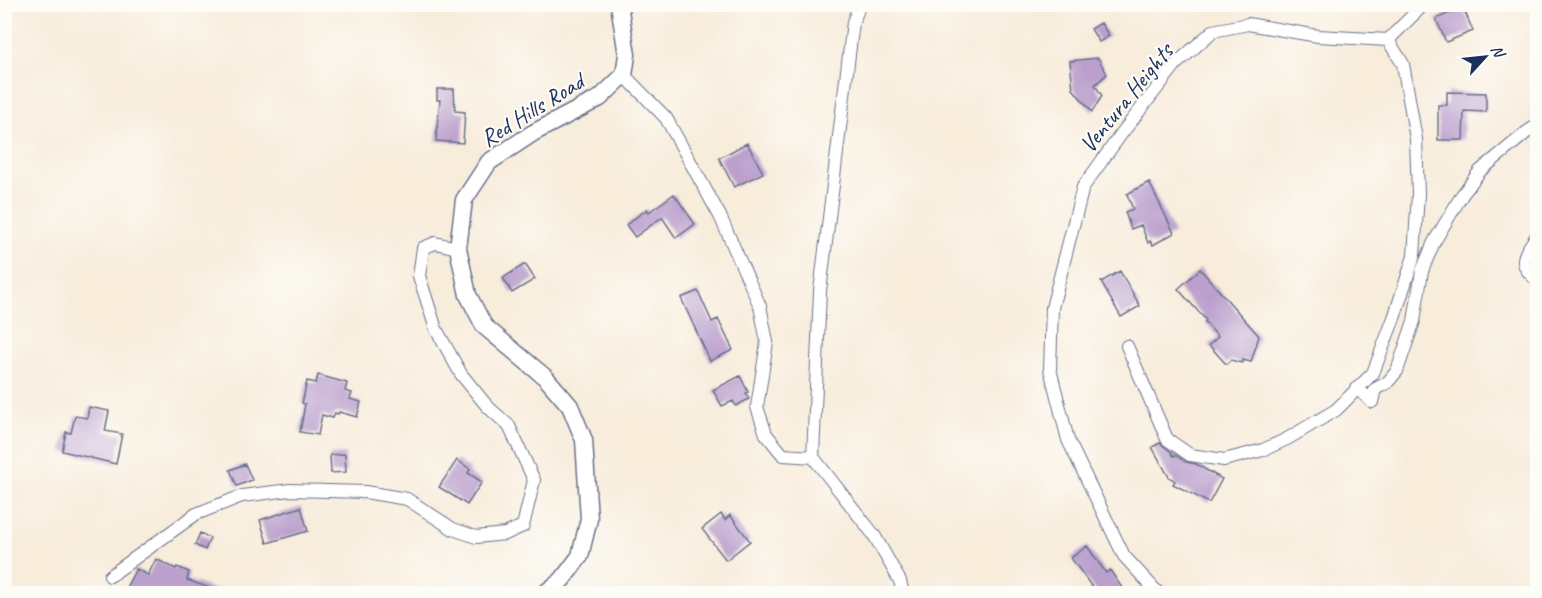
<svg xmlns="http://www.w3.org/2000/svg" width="1542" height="598" viewBox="0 0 1542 598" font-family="Caveat,sans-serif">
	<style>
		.building { fill: #bba0ce }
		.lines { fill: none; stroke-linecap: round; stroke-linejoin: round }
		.street-casing { stroke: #68718a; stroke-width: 14 }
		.secondary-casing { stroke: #68718a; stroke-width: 19 }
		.street { stroke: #fff; stroke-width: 12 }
		.secondary { stroke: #fff; stroke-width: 16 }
		.labels { text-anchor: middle; stroke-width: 4.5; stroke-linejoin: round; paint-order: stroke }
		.street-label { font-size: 24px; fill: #1b2f5e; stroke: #fdfcf7 }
	</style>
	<rect width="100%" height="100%" fill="#fdfcf7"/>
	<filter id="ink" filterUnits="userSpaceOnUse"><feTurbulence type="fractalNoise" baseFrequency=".0167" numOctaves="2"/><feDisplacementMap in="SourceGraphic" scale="12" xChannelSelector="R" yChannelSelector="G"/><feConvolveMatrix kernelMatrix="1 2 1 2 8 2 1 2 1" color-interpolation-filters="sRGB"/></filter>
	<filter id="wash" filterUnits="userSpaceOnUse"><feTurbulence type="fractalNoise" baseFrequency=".008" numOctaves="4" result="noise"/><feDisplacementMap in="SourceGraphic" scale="24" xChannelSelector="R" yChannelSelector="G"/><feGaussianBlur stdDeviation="1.35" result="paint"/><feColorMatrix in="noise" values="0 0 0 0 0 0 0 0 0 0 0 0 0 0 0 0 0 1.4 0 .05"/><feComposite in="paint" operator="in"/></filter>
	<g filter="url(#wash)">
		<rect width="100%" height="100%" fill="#f8ecdb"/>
		<g id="blocks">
			<!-- building -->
			<path class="building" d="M1463,7L1473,31L1446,42L1436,19Z
				M1101,23L1109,36L1099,42L1091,29Z
				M1098,58L1107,74L1095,85L1102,96L1092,112L1073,89L1070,61Z
				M437,89H454L455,111L465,112L463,143L436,141L440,100H437Z
				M1447,92L1486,93V112L1464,111L1463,140H1438V105H1447Z
				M747,143L763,173L734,187L719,158Z
				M1149,182L1174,233L1153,245L1150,241L1148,243L1141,225L1131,229L1125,212L1133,209L1127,194Z
				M674,194L695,224L676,238L662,217L635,237L626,225L647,209L649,212Z
				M525,264L535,279L512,293L503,278Z
				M1200,269L1259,336L1251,362L1243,360L1242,363L1231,360L1226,364L1209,345L1218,337L1205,322L1206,320L1178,289Z
				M1120,271L1140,306L1121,317L1101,282Z
				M698,291L712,322L718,319L733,350L710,361L681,298Z
				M318,375L347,383L345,391L352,393L350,399L361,402L357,417L339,412L338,414L335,413L333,418L322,415L318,435L300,432L305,404L302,403L307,381L316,383Z
				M740,376L748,392L746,393L749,399L736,406L733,401L722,406L713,390Z
				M89,407L109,411L105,431L122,434L116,464L62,451L66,432L71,433L75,416L87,418Z
				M1160,443L1171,452L1174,456L1176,455L1186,462L1196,464L1222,479L1209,503L1173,484L1175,481L1169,477L1152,447Z
				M345,454L346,472L331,473L330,455Z
				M457,460L470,469L468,473L482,482L467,505L439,487Z
				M245,464L252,480L237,486L230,470Z
				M301,507L308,531L267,543L260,520Z
				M721,514L725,520L730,515L750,541L726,560L702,529Z
				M200,533L210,538L205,550L195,545Z
				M1087,546L1106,573L1110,570L1122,588L1114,594H1097L1071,558Z
				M156,559L176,569L177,567L189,572L187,580L221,592V594H138L126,588L136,569L148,575Z"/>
		</g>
	</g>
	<g filter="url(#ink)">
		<use href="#blocks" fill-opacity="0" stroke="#68718a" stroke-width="1.5"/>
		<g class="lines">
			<defs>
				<path id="street" d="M1388,40L1424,4
					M624,75L666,118L720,216L760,306L767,342L757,407L766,434L783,455L813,457L874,535L900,581L903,594
					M1538,234C1524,255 1515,263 1538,281
					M1127,346L1167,439L1190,455L1224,460L1263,450L1287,439L1336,410L1373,373L1394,318L1414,256L1418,194L1416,139L1403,64L1388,40L1318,36L1248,24L1213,31L1176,64L1122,133L1083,187L1052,308L1050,369L1068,440L1124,556L1159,594
					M1357,388L1372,402L1375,389L1387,383L1397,371L1414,321L1422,271L1434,242L1462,195L1480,171L1527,132L1538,125
					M813,457L820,291L853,22L860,4
					M110,576L196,514L242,496L290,490L365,492L407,499L453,529L476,537L505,534L523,526L534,480L509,426L487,406L461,374L436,329L419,276L423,248L435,243L458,248"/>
				<path id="secondary" d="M544,594L562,580L580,556L589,519L584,440L570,406L546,378L484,326L468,295L458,248L464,200L489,162L533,133L600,98L624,75L627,55L619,4"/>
			</defs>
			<!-- street casing -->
			<use href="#street" class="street-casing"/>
			<!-- secondary casing -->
			<use href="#secondary" class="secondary-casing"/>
			<!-- street -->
			<use href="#street" class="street"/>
			<!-- secondary -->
			<use href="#secondary" class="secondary"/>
		</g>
	</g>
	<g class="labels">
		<!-- street labels -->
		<g class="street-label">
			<text transform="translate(1126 98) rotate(-51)" y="8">Ventura Heights</text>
			<text transform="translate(532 110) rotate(-32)" y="8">Red Hills Road</text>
		</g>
	</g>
	<!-- margin -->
	<rect width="1542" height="598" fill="none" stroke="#fdfcf7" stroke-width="24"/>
	<!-- north arrow -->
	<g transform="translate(1485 57) rotate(63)" stroke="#fdfcf7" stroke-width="4.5" paint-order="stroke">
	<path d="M0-4.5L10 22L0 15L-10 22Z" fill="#1b2f5e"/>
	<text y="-9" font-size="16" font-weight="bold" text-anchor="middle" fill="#1b2f5e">N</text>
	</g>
</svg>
